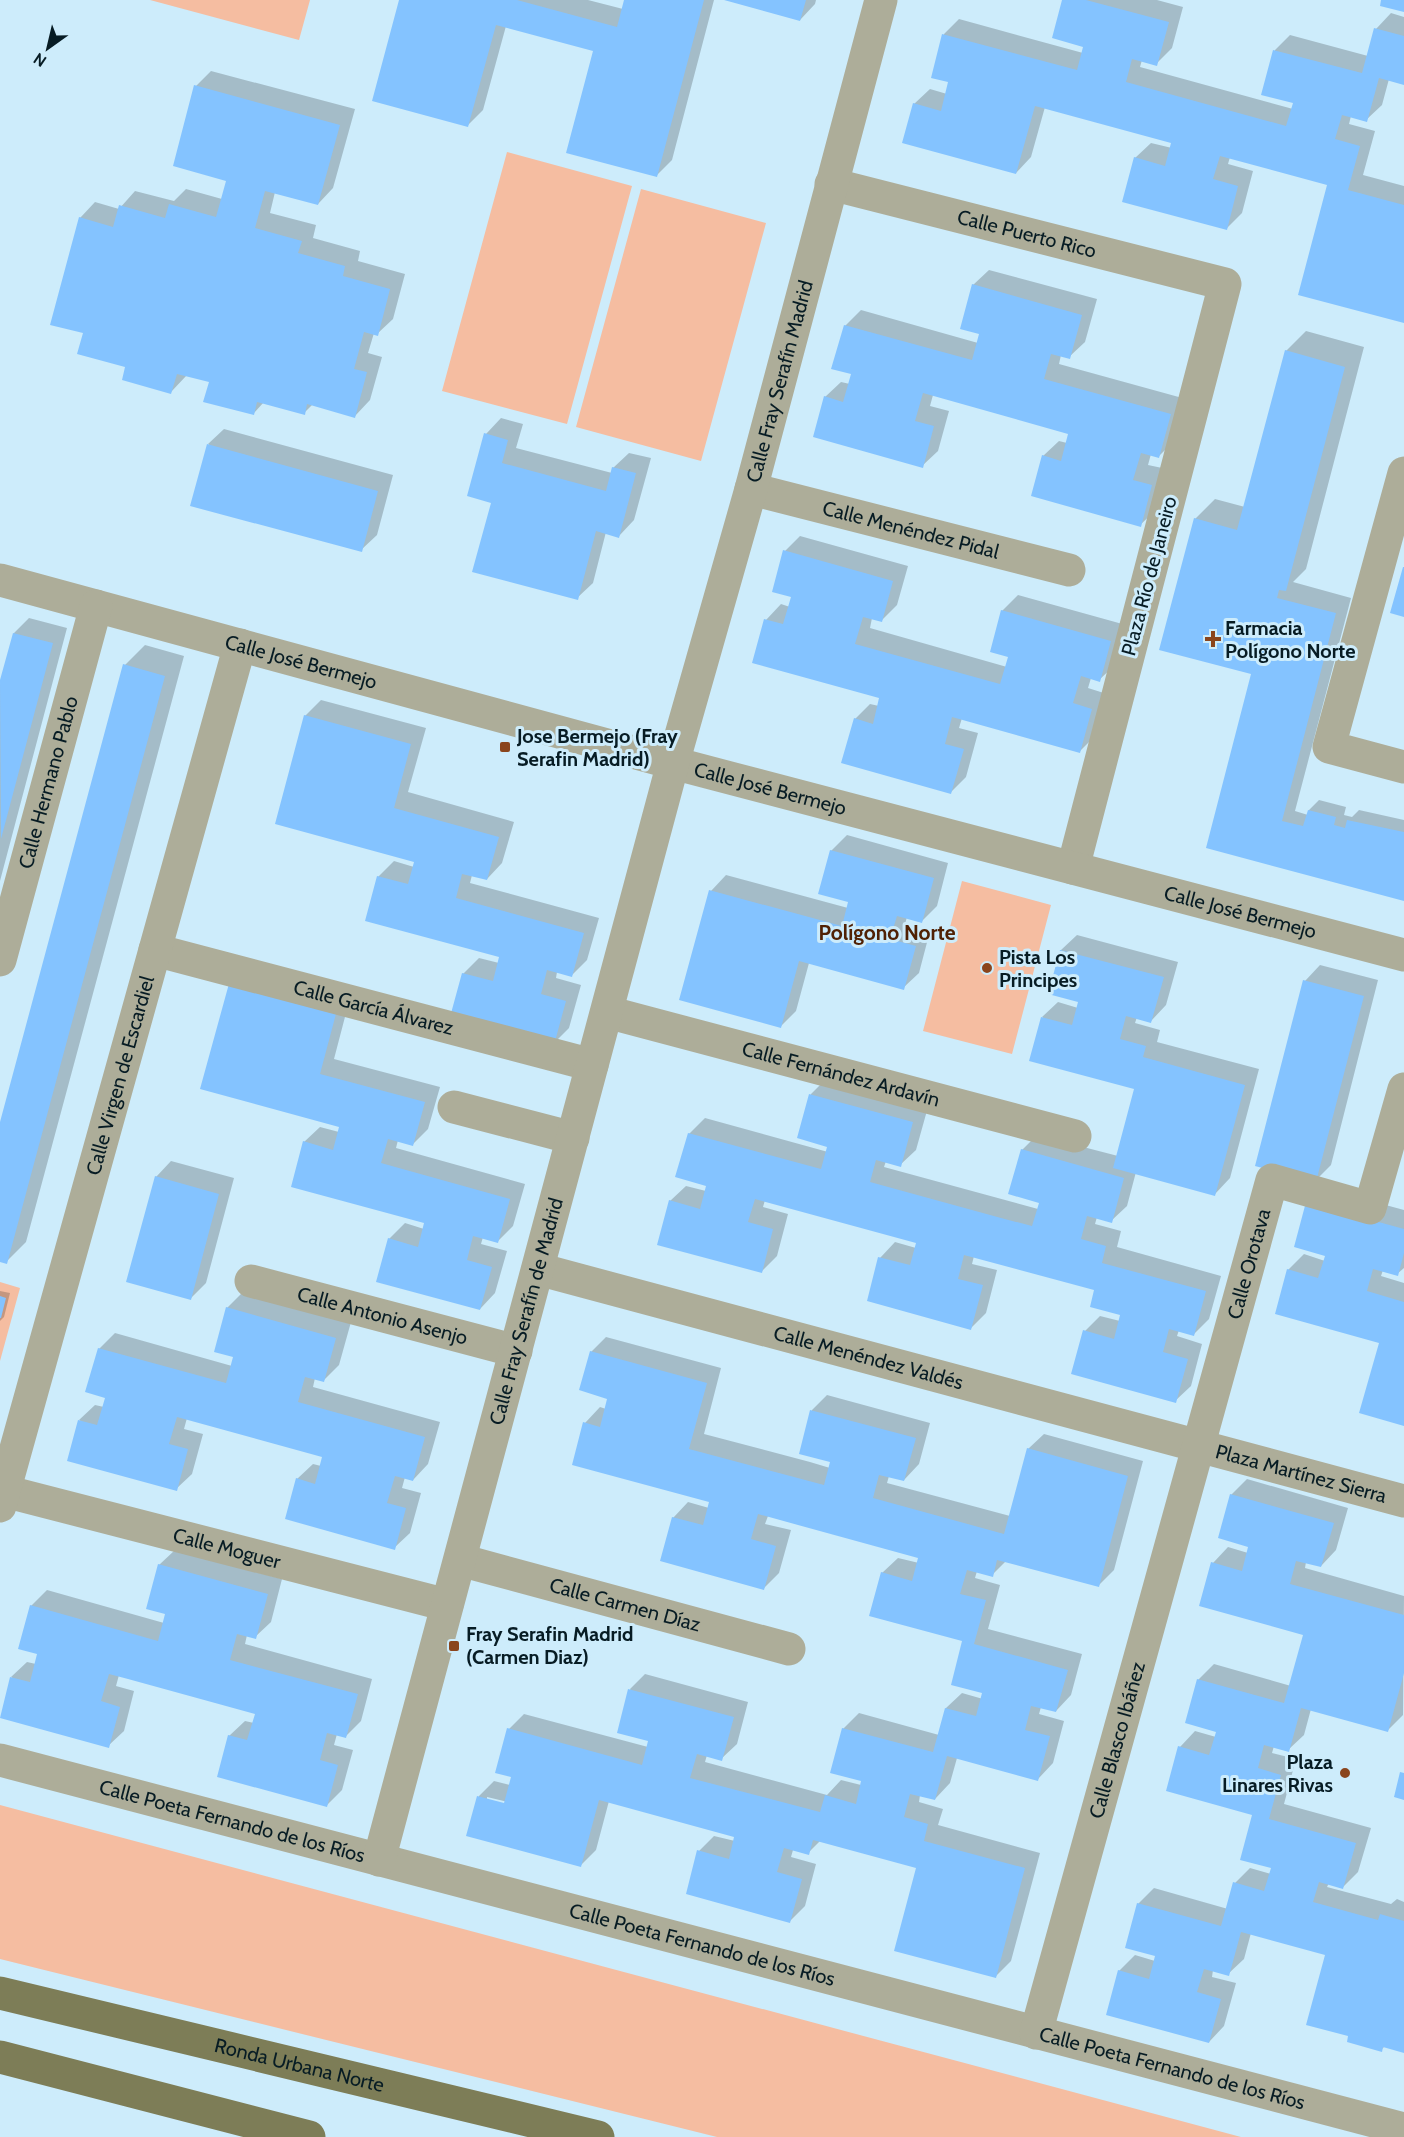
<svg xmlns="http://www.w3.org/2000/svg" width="1404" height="2137" viewBox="0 0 1404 2137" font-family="Cabin,sans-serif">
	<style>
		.green { fill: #f5bda1 }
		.shadow { fill: #0003; fill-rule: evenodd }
		.building { fill: #84c3ff }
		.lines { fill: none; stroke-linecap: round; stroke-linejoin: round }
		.minor { stroke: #adad99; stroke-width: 33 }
		.major { stroke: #7d7d57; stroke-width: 33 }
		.poi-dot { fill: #8a451d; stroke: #cdecfb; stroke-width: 2 }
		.labels { text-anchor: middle; stroke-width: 6; stroke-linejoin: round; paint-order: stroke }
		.street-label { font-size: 20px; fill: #071c24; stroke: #cdecfb }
		.poi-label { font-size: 20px; font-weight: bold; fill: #071c24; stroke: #cdecfb; text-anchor: start }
		.neighbourhood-label { font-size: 21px; font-weight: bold; fill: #502104; stroke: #cdecfb }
	</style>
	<rect width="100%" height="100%" fill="#cdecfb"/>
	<!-- green -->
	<path class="green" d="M150,0H310L299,40Z
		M507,152L632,186L567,424L442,391Z
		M641,189L766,223L701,461L576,427Z
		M962,881L1051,905L1012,1054L923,1031Z
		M0,1282L20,1288L0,1361Z
		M0,1805L1241,2137H717L0,1959Z"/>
	<!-- shadow -->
	<path class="shadow" d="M400,0H588L623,9L626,0H714L672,160L656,176L595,50L506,26L483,110L468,125Z
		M727,0H816L815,4L800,20Z
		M1063,0H1157L1183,7L1172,48L1156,64L1142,60L1140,67L1293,109L1295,102L1263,94L1275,50L1290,35L1368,56L1376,29L1391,13L1404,17V83L1389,79L1382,105L1366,120L1351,116L1349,124L1375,131L1363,175L1404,186V321L1329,184L1230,157L1228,164L1253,171L1242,213L1226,229L1135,158L1151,143L1172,148L1173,142L1045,107L1031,157L1016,173L914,104L930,89L947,94L950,81L932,77L944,34L959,19L1083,53L1085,46Z
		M211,71L355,109L333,188L318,204L275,192L270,213L316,225L313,238L360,251L358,261L405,274L393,319L377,334L374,333L368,353L382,357L370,400L355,416L313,404L304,413L264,402L253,414L211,381L187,375L171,392L127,366L84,332L80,218L95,202L119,209L135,191L174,201L186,189L222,199L228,180L196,86Z
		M989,270L1097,299L1085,342L1069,357L1061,355L1059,364L1186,399L1174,441L1159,456L1151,454L1148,465L1167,469L1156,510L1140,525L1043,456L1059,441L1067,443L1070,433L933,395L930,406L949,411L938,451L922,466L825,397L841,382L850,384L852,373L845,326L861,310L978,343L981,333L973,285Z
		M1306,331L1364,347L1306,569L1293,582L1351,598L1295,811L1308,815L1309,810L1319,800L1346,807L1344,815L1352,817L1359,810L1404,820V900L1208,847L1254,669L1195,519L1215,499L1245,507L1286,351Z
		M501,418L523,424L516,448L612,473L613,468L629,453L651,458L634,520L619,536L606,532L593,583L577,598L492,502L486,434Z
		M224,429L393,475L377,535L361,550L208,444Z
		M800,536L908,566L897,605L881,621L872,618L870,628L1007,667L1010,656L1002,611L1018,595L1126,625L1115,665L1099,680L1091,678L1088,688L1107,694L1095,736L1080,751L962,718L959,728L978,733L966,777L951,792L855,719L870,704L879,706L881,697L766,620L781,604L790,607L793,596L785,551Z
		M29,618L67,628L0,881V686L14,633Z
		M145,645L184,656L26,1242L6,1262L0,1260V1128L125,665Z
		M321,700L426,728L408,792L514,822L502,863L487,879L472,875L470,883L599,918L587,960L572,975L557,972L556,978L581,985L569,1028L554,1043L463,974L479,958L499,963L501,956L378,877L394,861L414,867L416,861L305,716Z
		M847,835L948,863L937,906L921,922L907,917L905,924L930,931L919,973L903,988L809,963L796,1011L781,1026L711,891L726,875L848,908L850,901L831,851Z
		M1077,935L1178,962L1166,1005L1151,1021L1137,1017L1135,1023L1160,1030L1157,1042L1259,1069L1230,1178L1215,1194L1136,1172L1127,1206L1111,1221L1097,1217L1095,1224L1121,1231L1117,1247L1221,1276L1209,1319L1193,1335L1179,1330L1177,1336L1202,1344L1191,1386L1175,1401L1085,1331L1100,1316L1120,1321L1122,1314L1096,1289L974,1256L972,1264L997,1270L986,1313L971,1328L880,1258L895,1242L916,1248L917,1241L765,1200L763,1207L788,1214L777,1256L761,1272L670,1201L686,1186L706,1191L708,1185L689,1134L705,1118L828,1152L829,1146L799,1137L811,1094L826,1079L928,1107L916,1150L900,1165L886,1161L884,1167L1038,1209L1041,1202L1022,1150L1037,1135L1118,1156L1136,1088L1042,1017L1058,1002L1078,1008L1080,1001L1061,950Z
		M1320,965L1378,980L1331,1165L1315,1181L1305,981Z
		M351,994L334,1059L440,1087L428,1129L413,1144L398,1140L396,1148L525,1184L513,1226L498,1241L483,1237L481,1244L507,1251L495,1293L480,1309L389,1239L405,1223L424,1229L426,1222L304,1142L320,1127L339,1132L341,1126L202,1088Z
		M171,1161L234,1178L206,1283L191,1298L156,1177Z
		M1323,1188L1404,1210V1268L1397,1274L1383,1270L1381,1276L1404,1283V1424L1380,1342L1288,1270L1304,1254L1325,1261L1326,1255Z
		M0,1291L10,1293L4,1317L0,1321Z
		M243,1292L351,1322L339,1365L323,1381L315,1378L313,1387L440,1422L428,1464L413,1480L405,1477L402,1488L421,1493L410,1533L394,1548L297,1479L313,1464L321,1466L324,1456L187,1418L184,1429L203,1434L192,1474L176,1489L79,1420L95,1405L104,1407L107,1397L99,1349L115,1333L232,1366L235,1356L227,1308Z
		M606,1337L721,1368L704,1434L810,1462L830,1468L832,1461L801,1453L812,1410L827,1395L930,1423L919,1464L904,1480L889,1476L887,1483L1010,1516L1028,1449L1044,1434L1143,1461L1114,1570L1098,1586L1006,1561L992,1575L977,1571L975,1578L1000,1585L988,1629L1082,1654L1071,1695L1056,1711L1041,1707L1039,1714L1064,1721L1053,1763L1038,1779L957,1758L950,1783L935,1799L920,1795L919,1802L943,1809L938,1825L1040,1853L1011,1961L995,1977L918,1867L821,1840L808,1853L793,1850L791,1857L816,1864L805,1906L790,1921L699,1851L714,1836L735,1841L736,1835L609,1801L596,1850L581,1865L468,1835L479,1796L494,1781L510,1785L513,1776L509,1729L524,1714L648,1747L650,1740L630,1689L645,1674L748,1702L737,1744L721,1759L707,1755L705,1762L827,1795L841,1780L861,1785L863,1780L843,1729L859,1713L939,1735L946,1708L962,1693L983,1699L984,1692L964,1640L882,1573L898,1558L919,1563L920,1557L768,1516L765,1524L791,1530L779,1573L764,1588L673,1518L688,1502L709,1508L711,1501L585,1423L600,1407L606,1409L609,1398L591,1352ZM487,1797L512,1803L511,1806L487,1800Z
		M1247,1479L1348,1508L1336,1550L1321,1566L1306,1562L1305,1568L1404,1596L1403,1715L1388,1730L1311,1709L1304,1735L1288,1750L1274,1746L1272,1753L1296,1759L1284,1804L1371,1828L1358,1872L1343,1887L1329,1883L1327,1887L1391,1904L1397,1899L1404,1902V2051L1385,2046L1381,2050L1350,2035L1327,1954L1251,1933L1244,1959L1228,1974L1213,1970L1212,1977L1236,1983L1224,2026L1209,2042L1119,1971L1135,1955L1155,1961L1157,1955L1138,1904L1154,1888L1228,1909L1235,1883L1250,1868L1271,1874L1272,1867L1254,1814L1180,1747L1195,1731L1216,1737L1217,1731L1198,1680L1214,1664L1291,1686L1305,1634L1213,1563L1228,1547L1248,1553L1250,1546L1231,1495Z
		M175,1550L282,1579L271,1622L255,1637L247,1635L245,1644L372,1679L361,1721L345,1737L337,1734L334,1745L353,1750L342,1790L327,1805L229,1736L245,1721L254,1723L256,1713L119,1675L116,1686L134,1691L124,1731L108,1746L11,1677L27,1662L36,1664L39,1653L31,1606L47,1590L164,1623L167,1613L159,1565Z"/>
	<!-- building -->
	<path class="building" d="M399,0H517L617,27L624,0H704L657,177L566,153L593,51L496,25L468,127L372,101Z
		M724,0H806L800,21Z
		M1062,0H1086L1169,22L1157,66L1132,59L1126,82L1286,126L1293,103L1261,95L1273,50L1362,73L1374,28L1404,36V85L1379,78L1367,122L1342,115L1335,139L1360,146L1348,190L1404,205V323L1298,295L1327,185L1220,156L1213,179L1238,186L1227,230L1122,202L1134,157L1165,166L1171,143L1035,106L1016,174L902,143L913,103L941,111L948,82L931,78L942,34L1077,70L1083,47L1052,38Z
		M1381,0H1404V12L1380,6Z
		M194,85L340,125L318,205L265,191L255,228L302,241L298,253L345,266L343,276L390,289L378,336L364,332L354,369L367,372L355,418L307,404L305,415L257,402L254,415L203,402L209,382L177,374L171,394L122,380L125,367L77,354L83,333L50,325L79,217L113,227L119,205L165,218L169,204L216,217L226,181L173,166Z
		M972,284L1082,315L1070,359L1051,354L1044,379L1171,414L1159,458L1141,453L1133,480L1152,485L1141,527L1031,496L1042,455L1061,461L1068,434L923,393L915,421L934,426L923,468L813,437L824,396L843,402L851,374L831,369L844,325L972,360L979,334L960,329Z
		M1285,350L1345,367L1286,591L1279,590L1277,598L1336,613L1282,821L1303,826L1308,810L1336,817L1334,825L1345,828L1347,820L1404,832V901L1206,848L1251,674L1159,650L1194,518L1237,530Z
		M484,433L508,440L502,463L606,491L612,467L636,473L619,538L596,531L578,600L472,572L491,503L467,496Z
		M207,444L378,491L362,552L190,506Z
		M783,550L893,581L882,622L863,617L855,644L1000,684L1008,657L990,652L1001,610L1111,641L1100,682L1081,676L1073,703L1092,709L1080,753L952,717L945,744L964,749L951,794L841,763L854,718L873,724L879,698L752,663L764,619L783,624L791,597L772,592Z
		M1403,567H1404V617L1390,613Z
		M13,633L53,643L1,839L0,680Z
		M123,664L165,676L7,1264L0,1262V1122Z
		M304,715L411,744L394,808L499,837L487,880L462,874L456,898L584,933L572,977L547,970L541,994L566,1001L554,1045L450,1017L462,973L493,981L499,957L365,921L377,876L408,884L414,862L275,824Z
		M830,850L934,878L922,923L897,916L890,939L916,946L904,990L799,961L781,1028L679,1000L709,890L842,926L848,902L818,894Z
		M1060,950L1164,977L1151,1023L1126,1016L1120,1039L1146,1046L1143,1057L1245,1085L1215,1196L1113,1168L1134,1089L1029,1061L1041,1017L1072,1025L1078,1002L1048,994Z
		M230,980L337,1010L320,1074L425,1102L413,1146L388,1139L381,1163L510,1199L498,1243L473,1236L467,1260L492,1267L480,1310L376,1282L388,1238L418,1247L424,1223L291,1187L303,1141L333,1150L339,1127L200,1089Z
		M1303,980L1364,996L1316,1182L1255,1166Z
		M809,1094L913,1122L901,1167L876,1160L870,1182L1001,1218L1032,1226L1039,1203L1008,1194L1021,1149L1124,1178L1112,1223L1087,1216L1081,1239L1106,1246L1102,1263L1206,1291L1194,1336L1169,1329L1163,1352L1188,1359L1176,1403L1071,1374L1083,1330L1114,1339L1120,1315L1090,1307L1094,1290L964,1255L958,1279L983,1285L971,1330L867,1301L878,1257L910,1265L916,1243L755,1199L748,1222L773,1229L762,1273L657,1245L669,1200L700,1209L706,1186L675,1177L688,1133L821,1169L827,1147L797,1138Z
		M155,1176L219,1194L191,1300L126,1282Z
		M1306,1202L1404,1229V1253L1398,1276L1373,1269L1367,1291L1404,1302V1426L1359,1413L1379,1343L1275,1314L1287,1269L1318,1278L1325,1256L1294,1247Z
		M0,1296L6,1298L1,1318H0Z
		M226,1307L336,1338L324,1382L305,1377L298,1402L425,1437L413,1481L395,1476L387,1503L406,1508L395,1550L285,1519L296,1478L315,1484L322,1457L177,1417L169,1444L188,1449L177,1491L67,1461L78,1420L97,1425L105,1398L85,1392L98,1348L226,1383L233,1357L214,1352Z
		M590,1351L707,1383L689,1449L824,1485L830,1462L799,1454L810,1410L916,1438L904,1481L879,1475L873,1498L1004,1534L1027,1448L1128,1476L1099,1587L997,1560L993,1577L967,1570L960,1594L986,1600L974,1644L1068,1670L1056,1712L1031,1706L1025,1730L1050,1736L1038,1781L947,1756L935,1800L910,1794L904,1817L928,1824L924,1841L1025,1868L996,1978L894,1951L916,1868L813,1840L809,1855L784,1848L777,1872L802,1879L790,1923L686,1894L697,1850L729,1859L734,1837L599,1800L581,1867L466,1836L477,1796L504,1803L511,1777L495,1773L507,1728L642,1765L648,1741L617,1733L628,1689L734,1717L722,1761L697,1754L690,1778L820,1812L825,1795L856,1804L861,1781L830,1773L842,1728L933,1752L945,1708L976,1716L982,1693L951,1685L962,1641L869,1616L881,1572L912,1581L918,1558L758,1514L751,1539L776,1546L764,1590L660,1561L672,1517L703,1525L709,1502L572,1465L583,1422L600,1427L607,1399L579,1390Z
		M1230,1494L1334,1523L1321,1567L1296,1561L1290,1584L1404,1615V1673L1388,1732L1301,1708L1289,1752L1264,1745L1258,1768L1281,1775L1269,1819L1356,1843L1343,1889L1319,1882L1313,1902L1378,1920L1380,1914L1404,1921V2053L1383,2047L1382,2052L1347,2042L1348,2036L1306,2025L1325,1955L1241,1932L1229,1976L1204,1969L1197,1992L1221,1999L1209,2043L1106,2015L1118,1970L1149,1979L1155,1956L1125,1948L1137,1903L1221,1926L1233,1882L1264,1891L1271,1868L1240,1860L1252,1815L1166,1791L1178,1746L1209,1755L1216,1732L1185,1723L1197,1679L1284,1703L1303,1635L1199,1606L1211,1562L1242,1571L1248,1547L1218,1538Z
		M158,1564L268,1594L256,1639L237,1634L230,1660L358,1694L346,1738L327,1733L320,1760L338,1765L327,1807L217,1777L228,1735L247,1740L255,1714L128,1679L109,1674L101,1701L120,1707L109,1748L0,1718L10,1677L30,1682L37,1654L18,1649L30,1605L158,1641L165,1614L146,1609Z
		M1400,1772L1404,1773V1800L1394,1797Z"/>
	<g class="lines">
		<!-- minor -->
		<g class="minor">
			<path id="s1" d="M831,184L1225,284L1073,868"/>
			<path d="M1404,473L1329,747L1404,767"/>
			<path id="s2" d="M751,489L1069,570"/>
			<path id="s3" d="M0,580L673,763L1404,955"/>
			<path id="s4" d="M155,950L592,1065"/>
			<path id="s5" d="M0,960L96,606"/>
			<path id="s6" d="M607,1012L1075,1136"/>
			<path d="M454,1107L573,1138"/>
			<path id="s7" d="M538,1269L1404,1501"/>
			<path id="s8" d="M251,1281L516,1351"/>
			<path id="s9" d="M4,1491L447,1605"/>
			<path id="s10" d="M0,1506L240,645"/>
			<path id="s11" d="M460,1560L789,1649"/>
			<path id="s12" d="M0,1760L1404,2129"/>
			<path id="s13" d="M379,1860L673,763L751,489L881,0"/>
			<path id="s14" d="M1036,2033L1272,1180L1370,1208L1404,1089"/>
		</g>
		<!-- major -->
		<g class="major">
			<path id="s15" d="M0,1993L598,2137"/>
			<path d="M0,2057L309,2137"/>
		</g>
	</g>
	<!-- markers -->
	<g class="poi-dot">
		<path d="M1210 630h6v6h6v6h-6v6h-6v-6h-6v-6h6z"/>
		<rect x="499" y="741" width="12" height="12" rx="3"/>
		<circle cx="987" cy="968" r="6"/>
		<rect x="448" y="1640" width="12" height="12" rx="3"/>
		<circle cx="1345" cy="1773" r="6"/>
	</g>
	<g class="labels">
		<!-- street labels -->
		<g class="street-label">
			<text dy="7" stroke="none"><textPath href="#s1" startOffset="202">Calle Puerto Rico</textPath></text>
			<text dy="7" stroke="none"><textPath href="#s13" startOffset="1532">Calle Fray Serafín Madrid</textPath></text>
			<text dy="7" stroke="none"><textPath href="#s2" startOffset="165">Calle Menéndez Pidal</textPath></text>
			<text transform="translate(1149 576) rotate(-75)" y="7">Plaza Río de Janeiro</text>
			<text dy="7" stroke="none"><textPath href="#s3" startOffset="312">Calle José Bermejo</textPath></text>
			<text dy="7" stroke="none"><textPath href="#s5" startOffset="184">Calle Hermano Pablo</textPath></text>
			<text dy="7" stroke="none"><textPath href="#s3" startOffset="798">Calle José Bermejo</textPath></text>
			<text dy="7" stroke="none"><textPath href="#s3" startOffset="1284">Calle José Bermejo</textPath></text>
			<text dy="7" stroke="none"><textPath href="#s4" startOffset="226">Calle García Álvarez</textPath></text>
			<text dy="7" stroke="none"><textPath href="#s6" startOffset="242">Calle Fernández Ardavín</textPath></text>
			<text dy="7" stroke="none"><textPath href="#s10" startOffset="447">Calle Virgen de Escardiel</textPath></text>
			<text dy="7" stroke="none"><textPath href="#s14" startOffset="798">Calle Orotava</textPath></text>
			<text dy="7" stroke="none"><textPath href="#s13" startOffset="568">Calle Fray Serafín de Madrid</textPath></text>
			<text dy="7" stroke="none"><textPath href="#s8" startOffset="136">Calle Antonio Asenjo</textPath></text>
			<text dy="7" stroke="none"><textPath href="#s7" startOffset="342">Calle Menéndez Valdés</textPath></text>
			<text dy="7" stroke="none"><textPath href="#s7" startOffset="790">Plaza Martínez Sierra</textPath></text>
			<text dy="7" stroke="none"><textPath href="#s9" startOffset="230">Calle Moguer</textPath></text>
			<text dy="7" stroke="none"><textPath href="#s11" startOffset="171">Calle Carmen Díaz</textPath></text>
			<text dy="7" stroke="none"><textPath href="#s14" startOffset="304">Calle Blasco Ibáñez</textPath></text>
			<text dy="7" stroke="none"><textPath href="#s12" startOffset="240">Calle Poeta Fernando de los Ríos</textPath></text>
			<text dy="7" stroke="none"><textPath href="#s12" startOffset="726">Calle Poeta Fernando de los Ríos</textPath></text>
			<text dy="7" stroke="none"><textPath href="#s15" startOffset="308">Ronda Urbana Norte</textPath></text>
			<text dy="7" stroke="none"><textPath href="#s12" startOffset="1212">Calle Poeta Fernando de los Ríos</textPath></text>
		</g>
		<!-- poi labels -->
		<g class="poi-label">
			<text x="1225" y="635">Farmacia<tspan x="1225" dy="23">Polígono Norte</tspan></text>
			<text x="517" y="743">Jose Bermejo (Fray<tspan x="517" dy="23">Serafin Madrid)</tspan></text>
			<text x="999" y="964">Pista Los<tspan x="999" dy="23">Principes</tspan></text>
			<text x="466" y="1641">Fray Serafin Madrid<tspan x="466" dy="23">(Carmen Diaz)</tspan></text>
			<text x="1333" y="1769" text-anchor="end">Plaza<tspan x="1333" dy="23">Linares Rivas</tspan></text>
		</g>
		<!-- neighbourhood labels -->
		<g class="neighbourhood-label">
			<text x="887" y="940">Polígono Norte</text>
		</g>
	</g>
	<!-- north arrow -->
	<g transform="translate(48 48) rotate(214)" stroke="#cdecfb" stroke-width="4.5" paint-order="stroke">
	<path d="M0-4.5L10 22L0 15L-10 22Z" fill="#071c24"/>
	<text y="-9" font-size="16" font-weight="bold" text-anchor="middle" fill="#071c24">N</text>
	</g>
</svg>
